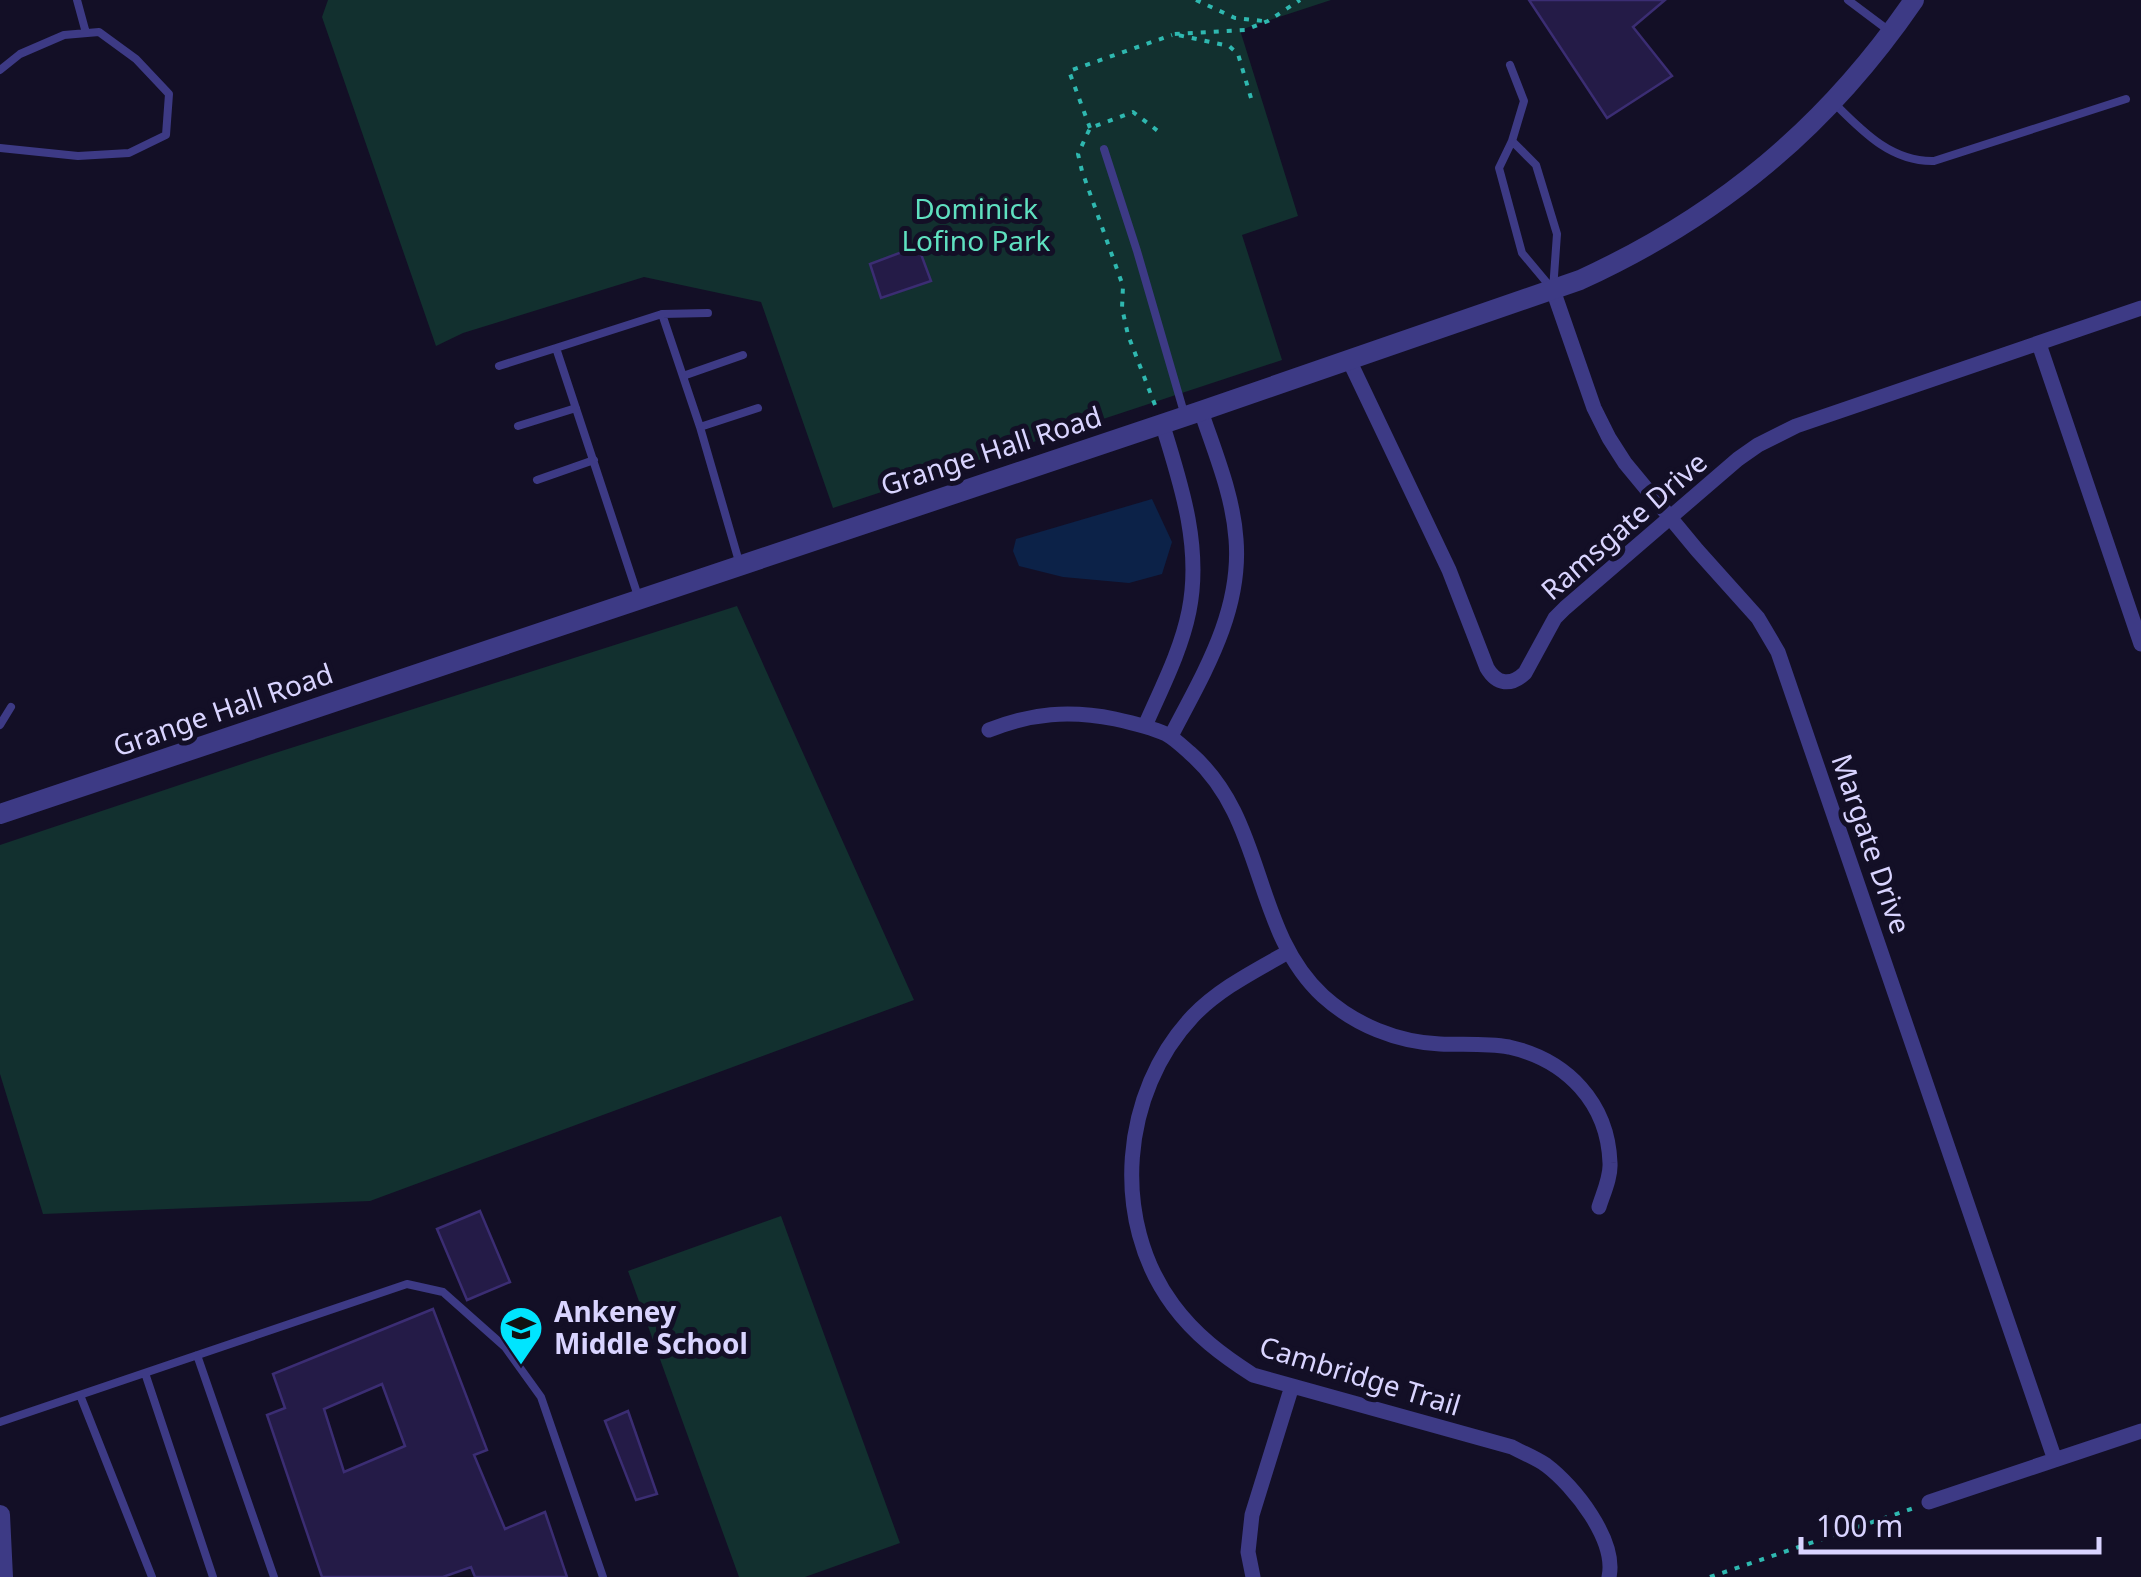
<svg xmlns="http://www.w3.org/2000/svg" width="2141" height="1577" viewBox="0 0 2141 1577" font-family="'Noto Sans',sans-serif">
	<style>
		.green { fill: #12302f }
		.water { fill: #0c2248 }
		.building { fill: #241b47; stroke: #3b2d73; stroke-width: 2.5; fill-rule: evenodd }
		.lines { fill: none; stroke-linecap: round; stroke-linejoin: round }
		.path { stroke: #2fb8b0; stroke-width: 4; stroke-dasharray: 5 8; stroke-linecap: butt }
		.service { stroke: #3d3a85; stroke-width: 8 }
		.minor { stroke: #3d3a85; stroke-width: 15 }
		.tertiary { stroke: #3d3a85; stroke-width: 20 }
		.labels { text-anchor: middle; stroke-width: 10; stroke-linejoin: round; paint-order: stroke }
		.park-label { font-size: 28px; fill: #5fe0c0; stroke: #130f26 }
		.street-label { font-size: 28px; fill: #d9d4ff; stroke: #130f26 }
		.poi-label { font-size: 28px; font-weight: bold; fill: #d9d4ff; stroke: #130f26; text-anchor: start }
	</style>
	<rect width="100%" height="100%" fill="#130f26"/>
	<!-- green -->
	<path class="green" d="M328,0H1331L1240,30L1298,216L1242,235L1282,360L833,508L761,302L644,277L463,333L436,346L322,17Z
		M737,606L914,1000L370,1201L43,1214L0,1074V845L272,754Z
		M781,1216L900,1543L805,1577H739L628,1271Z"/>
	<!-- water -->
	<path class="water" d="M1152,499L1172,542L1162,574L1129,583L1063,577L1019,566L1013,551L1016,539Z"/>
	<!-- building -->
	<path class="building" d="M1529,0H1665L1633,27L1672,76L1607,118Z
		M918,246L931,281L881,298L870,264Z
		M480,1211L510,1282L467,1300L437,1229Z
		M433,1309L487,1450L474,1455L505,1529L545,1512L567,1577H475L471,1567L443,1577H322L267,1415L285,1408L273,1374ZM382,1384L405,1446L344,1472L324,1409Z
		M628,1411L657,1494L636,1500L605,1421Z"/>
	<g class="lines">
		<!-- path -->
		<path class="path" d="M1196,0L1235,18L1263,21
			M1251,98L1238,54L1229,46L1173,34L1245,30L1268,21L1300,0
			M1090,128L1069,71L1172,35
			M1155,405L1128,335L1122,308L1123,286L1082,171L1078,154L1090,128L1133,112L1158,131
			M1710,1577L1914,1508"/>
		<!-- service -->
		<path class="service" d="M77,0L86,33
			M1848,0L1888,30
			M1510,65L1524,101L1512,141L1499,168L1522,253L1553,290L1557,234L1536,165L1512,141
			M0,70L20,54L64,35L99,32L136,59L169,94L166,135L129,153L78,156L0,148
			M1833,102C1862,131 1891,162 1934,161L2126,99
			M1104,149L1137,251L1185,416
			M662,314L708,313
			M499,366L556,348
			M683,376L743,355
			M518,426L576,408
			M700,427L758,408
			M537,480L594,460
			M638,596L556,348L662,314L700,427L740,565
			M0,725L11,707
			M197,1355L274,1577
			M145,1373L213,1577
			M80,1395L152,1577
			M0,1422L407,1284L443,1292L505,1347L541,1397L603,1577"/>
		<!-- minor -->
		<path class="minor" d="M1553,290L1594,408L1609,438L1625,463L1697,550L1758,618L1778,652L2055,1460
			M2039,344L2141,644
			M1349,360L1449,570L1487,668C1497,685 1511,686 1525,673L1555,618L1565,608L1738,459L1758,445L1796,426L2141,308
			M1145,726C1161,689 1181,651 1189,611C1202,547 1181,484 1162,423
			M989,730C1031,713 1070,710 1115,719C1133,723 1150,727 1166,734C1175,739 1182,746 1190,753C1267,820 1251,929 1323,996C1355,1025 1397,1042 1440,1044C1463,1045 1486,1043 1509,1047C1567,1060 1608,1103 1610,1163C1611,1177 1603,1194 1599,1207
			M1171,736C1203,674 1242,612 1236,539C1233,495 1215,453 1201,411
			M1288,952C1255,971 1220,988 1193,1016C1121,1092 1110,1220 1173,1305C1195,1335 1222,1355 1253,1375L1512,1447C1523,1453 1536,1458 1546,1465C1574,1486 1617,1540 1609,1577
			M1929,1502L2141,1431
			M1253,1577L1248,1552L1252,1515L1292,1386"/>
		<!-- tertiary -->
		<path class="tertiary" d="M0,814L1201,411L1580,280C1720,216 1827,127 1914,0
			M0,1515L3,1577"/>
	</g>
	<!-- icons -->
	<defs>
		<symbol id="school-pin" viewBox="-11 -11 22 30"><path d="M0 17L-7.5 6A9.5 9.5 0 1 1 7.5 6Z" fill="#00e5ff" stroke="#130f26"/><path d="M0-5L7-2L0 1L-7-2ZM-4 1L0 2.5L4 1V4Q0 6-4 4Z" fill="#111"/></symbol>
	</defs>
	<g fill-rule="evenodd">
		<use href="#school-pin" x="496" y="1303" width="50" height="68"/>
	</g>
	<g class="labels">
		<!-- park labels -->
		<g class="park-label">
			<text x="976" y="219">Dominick<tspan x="976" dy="32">Lofino Park</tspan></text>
		</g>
		<!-- street labels -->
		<g class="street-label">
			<text transform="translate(991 451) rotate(-18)" y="10">Grange Hall Road</text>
			<text transform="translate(1624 526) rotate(-41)" y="10">Ramsgate Drive</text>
			<text transform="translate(223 710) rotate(-19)" y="10">Grange Hall Road</text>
			<text transform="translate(1871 844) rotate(71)" y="10">Margate Drive</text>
			<text transform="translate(1360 1376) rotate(17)" y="10">Cambridge Trail</text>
		</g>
		<!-- poi labels -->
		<g class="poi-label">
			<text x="554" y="1322">Ankeney<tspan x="554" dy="32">Middle School</tspan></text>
		</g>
	</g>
	<!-- scale -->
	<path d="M1801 1537v15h298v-15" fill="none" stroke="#d9d4ff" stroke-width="5"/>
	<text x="1816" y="1537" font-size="30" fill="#d9d4ff" stroke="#130f26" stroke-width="8" paint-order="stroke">100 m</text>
</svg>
